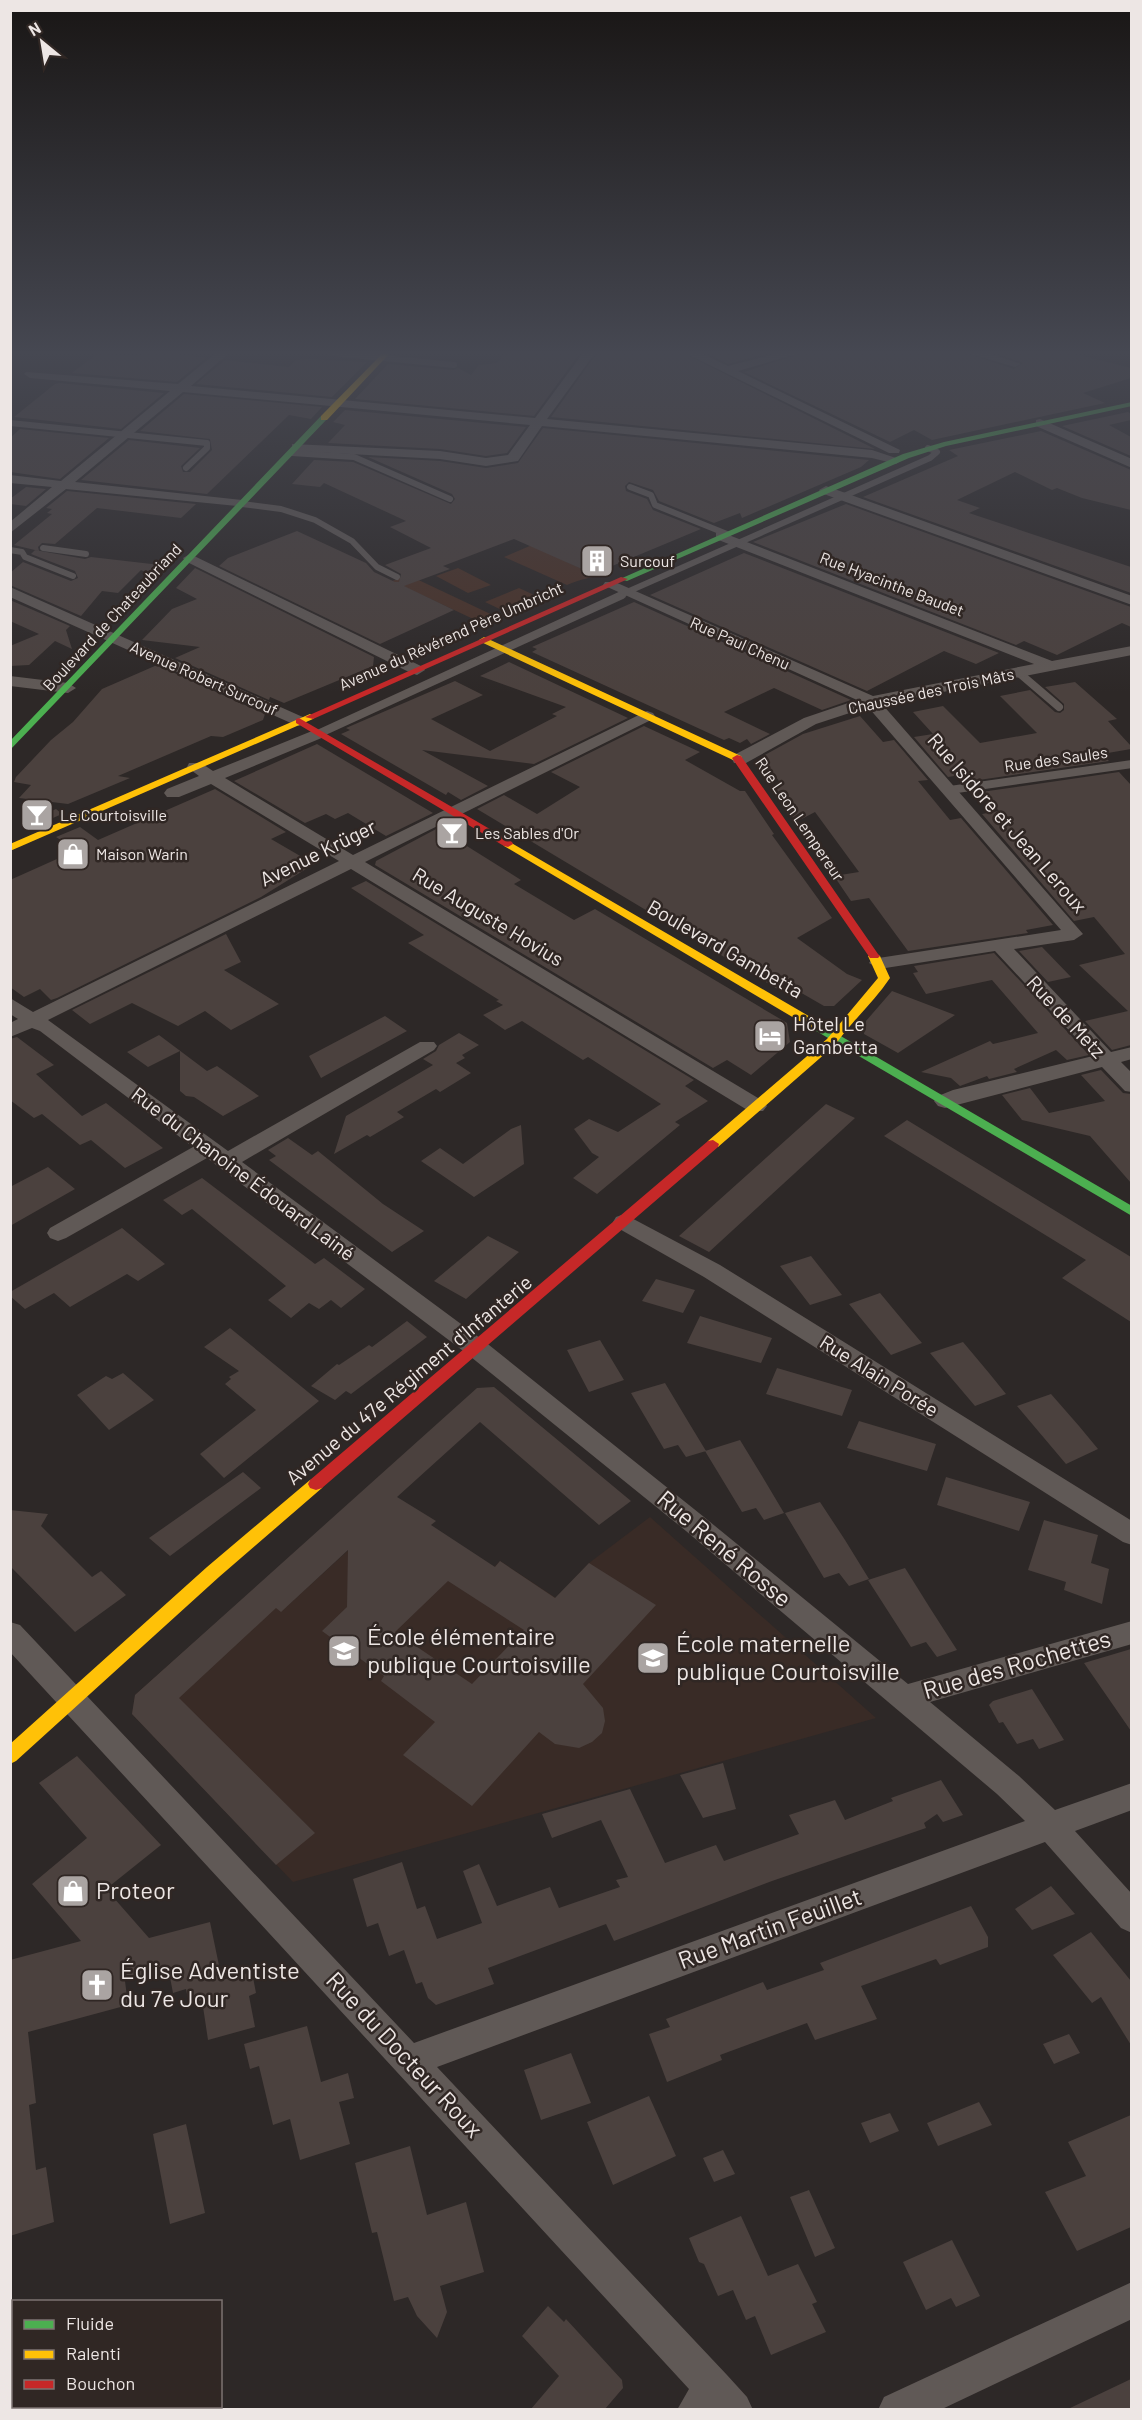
<svg xmlns="http://www.w3.org/2000/svg" width="1142" height="2420" viewBox="0 0 1142 2420" font-family="Barlow,sans-serif">
	<style>
		.built { fill: #392b26 }
		.green { fill: #4a3228 }
		.building { fill: #4b413e; fill-rule: evenodd }
		.lines { fill: none; stroke-linecap: round; stroke-linejoin: round }
		.lane-far1 { stroke: #605956; stroke-width: 6 }
		.lane { stroke: #605956; stroke-width: 8 }
		.street { fill: #605956; fill-rule: evenodd }
		.fast { fill: #4caf50; fill-rule: evenodd }
		.slow { fill: #ffc107; fill-rule: evenodd }
		.jam { fill: #c62828; fill-rule: evenodd }
		.labels { text-anchor: middle; stroke-width: 5; stroke-linejoin: round; paint-order: stroke }
		.far-poi-label { font-size: 16px; fill: #ede6e4; stroke: #302724; text-anchor: start }
		.far-street-label { font-size: 16px; fill: #ede6e4; stroke: #302724 }
		.street-label { font-size: 20px; fill: #ede6e4; stroke: #302724 }
		.poi-label { font-size: 20px; fill: #ede6e4; stroke: #302724; text-anchor: start }
		.near-street-label { font-size: 24px; fill: #ede6e4; stroke: #302724 }
		.near-poi-label { font-size: 24px; fill: #ede6e4; stroke: #302724; text-anchor: start }
	</style>
	<rect width="100%" height="100%" fill="#2d2827"/>
	<!-- built -->
	<path class="built" d="M650,1517L876,1718L293,1882L132,1714L135,1695L257,1586L286,1607L354,1545L494,1567L500,1561L556,1598L589,1563Z"/>
	<!-- green -->
	<path class="green" d="M539,542L567,562L593,574L603,570L607,572C593,578 580,579 567,585L504,557Z
		M458,568L491,585L468,593L436,576Z
		M408,575L499,618L484,624L392,581Z
		M519,588L543,599L508,613L485,602Z"/>
	<!-- building -->
	<path class="building" d="M98,353L139,356L142,353H170L206,358L177,382L72,373Z
		M505,353H580L534,416L355,399L388,364L453,370L458,368L471,375L479,365L497,363Z
		M597,353H683L875,449L551,417Z
		M707,353H769L728,364Z
		M802,353H965L1014,369L1023,363L996,353H1071L1131,368V378L1083,393L1105,403L932,440L914,430L890,442L744,372Z
		M310,359L367,362L332,397L196,384L225,360L289,367L296,360Z
		M55,384L59,383L164,393L121,429L14,417Z
		M184,394L322,407L311,419L289,415L207,494L81,480L129,440L200,448L181,466L183,472H190L212,450L210,439L140,431Z
		M345,410L526,427L507,453L486,456L440,449L328,443L345,425L333,422Z
		M1128,412L1131,414V420L1109,425L1131,437V456L1062,426Z
		M543,428L869,460L861,467L742,518L740,513L714,523L659,501L653,490L629,482L625,486L626,491L647,499L653,510L701,529L593,574L514,539L443,566L450,569L404,586L454,610L380,644L219,566L228,558L297,531L366,563L374,572L395,582H399L401,574L385,565L431,548L390,527L406,521L324,483L320,487L292,484L314,460L353,462L451,504L455,499L452,494L368,457L440,461L486,468L518,463Z
		M20,429L109,438L60,479L10,472V438Z
		M1041,431L1131,470V510L1082,498L1057,488L1052,490L1015,472L957,500L980,508L969,513L1131,567V593L863,497L958,456L949,450Z
		M26,487L46,489L26,506L10,504V499Z
		M67,491L196,504L181,518L97,508L55,544L42,543L38,547L39,551L14,545L52,514L47,513L52,509L46,508Z
		M846,504L1131,607V627L1122,623L1057,655L1024,641L1016,645L753,542Z
		M35,550L85,559L91,557L169,566L157,578L141,570L118,593L102,591L81,616L10,585V573L23,562L71,581L78,578L75,571L31,554Z
		M744,553L999,653L976,664L944,651L867,691L650,595Z
		M195,568L374,657L373,666L284,703L270,697L269,700L175,658L200,647L142,640L172,609L197,599L176,588Z
		M10,600L70,626L66,630L72,649L55,641L29,665L10,666V646L39,634L10,621Z
		M634,602L851,700L822,710L774,688L724,712L770,734L751,744L747,739L740,743L729,738L724,740L532,652L537,649L532,647Z
		M509,662L628,718L534,764L422,750L488,786L461,800L448,792L446,795L341,734L350,730L346,728L455,681L483,695L431,719L490,751L557,716L552,714L566,707L480,676Z
		M157,665L265,714L263,720L223,737L211,736L118,776L130,778L68,804L19,798L31,785L14,782L16,777L51,740L73,722L102,689Z
		M1075,682L1117,719L1108,721L1131,746V749L1102,754L1109,761L972,781L966,774L948,777L914,737L933,734L913,712L943,706L980,743L1037,733L1000,696L1030,690L1055,712L1060,713L1064,710V704L1045,687Z
		M860,716L883,742L894,740L928,780L918,781L950,820L961,818L1053,925L1026,930L1028,933L908,951L869,898L851,901L834,876L859,872L815,812L796,822L771,787L782,785L761,757L803,734Z
		M644,726L700,752L685,760L740,791H745L774,834L772,835L832,918L797,938L847,974L862,980L834,1006H824L779,980L781,991L477,809L504,795L537,814L580,787L551,772Z
		M317,744L433,813L386,836L348,813L335,819L326,814L305,823L234,781Z
		M1119,772L1131,785V1045L1112,1050L1085,1021L1128,1011L1079,965L1125,954L1094,917L1074,921L982,814L999,811L981,792Z
		M215,789L286,832L271,839L314,864L261,897L57,998L51,1000L40,989L24,997L10,987V880L77,850L56,837L80,827L98,840Z
		M56,809L62,814L37,825L29,821Z
		M438,828L521,880L514,884L574,920L595,909L787,1023L790,1042L751,1075L727,1060L713,1068L375,865L376,861Z
		M366,881L694,1080L685,1086L708,1101L675,1122L680,1125L597,1194L573,1178L599,1157L592,1153L574,1129L589,1119L618,1132L661,1104L588,1057L583,1060L522,1021L505,1030L483,1015L503,1005L496,1001L499,1000L408,943L424,935L351,888Z
		M226,934L241,962L224,970L279,1004L231,1030L205,1011L178,1026L132,1003L90,1024L72,1010Z
		M1042,947L1071,977L1048,982L1019,951Z
		M994,953L1089,1055L1067,1060L1056,1050L1014,1069L1017,1072L989,1079L987,1076L960,1086L951,1078L921,1072L990,1041L993,1044L1038,1033L992,980L926,994L913,973L918,972L914,966Z
		M892,991L955,1015L898,1053L864,1034L866,1021Z
		M385,1016L407,1031L321,1078L309,1056Z
		M459,1033L479,1045L462,1055L465,1058L456,1063L471,1073L440,1092L436,1089L397,1112L404,1117L370,1137L367,1135L334,1154L346,1116L433,1065L423,1059L436,1051L439,1045Z
		M159,1035L207,1071L217,1066L259,1096L223,1116L194,1097L186,1096L180,1091V1051L148,1067L127,1052Z
		M17,1037L54,1065L36,1074L82,1116L106,1103L163,1148L125,1168L91,1140L80,1145L42,1114L34,1118L10,1100V1039Z
		M1101,1070L1123,1093L1131,1094V1183L1090,1136L1022,1120L1002,1095L1030,1088L1049,1113L1105,1101L1081,1075Z
		M826,1104L855,1118L709,1252L679,1236Z
		M907,1120L1131,1257V1322L1062,1278L1086,1260L884,1136Z
		M521,1125L524,1164L474,1197L421,1161L440,1148L463,1164L511,1129Z
		M288,1138L312,1155L318,1151L383,1204L424,1231L392,1252L269,1160L276,1156L268,1150Z
		M48,1167L75,1189L10,1226V1187Z
		M202,1178L315,1264L324,1258L365,1289L341,1308L331,1300L319,1309L309,1303L291,1318L268,1300L286,1286L192,1209L182,1215L163,1200Z
		M122,1228L165,1264L138,1281L127,1274L70,1307L54,1293L25,1309L10,1296V1292Z
		M488,1236L519,1252L466,1299L434,1281Z
		M811,1256L826,1275L842,1295L810,1305L780,1266Z
		M656,1279L695,1290L683,1313L642,1301Z
		M880,1293L910,1329L922,1343L891,1355L849,1304Z
		M700,1316L772,1338L761,1363L687,1343Z
		M407,1321L427,1337L351,1394L346,1391L335,1400L311,1386L337,1364L339,1365L369,1345L372,1347Z
		M230,1328L319,1401L224,1478L200,1454L256,1410L225,1384L231,1379L229,1377L239,1371L204,1347Z
		M600,1340L624,1380L589,1392L567,1350Z
		M963,1342L989,1373L1006,1394L975,1406L930,1353Z
		M777,1368L852,1390L842,1416L766,1394Z
		M123,1373L154,1400L109,1430L77,1395L106,1376L112,1379Z
		M665,1383L689,1423L706,1451L686,1457L678,1445L664,1449L631,1393Z
		M494,1387L631,1501L599,1525L480,1422L397,1497L436,1521L431,1525L495,1567L500,1561L555,1598L589,1563L656,1605L583,1684L603,1708L605,1721L602,1733L592,1742L579,1748L555,1744L539,1732L472,1806L403,1755L435,1722L381,1681L384,1676L322,1631L347,1607L348,1550L281,1612L276,1608L179,1698L315,1833L276,1865L132,1714L135,1695L477,1388ZM448,1581L524,1630L472,1684L395,1632Z
		M1051,1394L1079,1426L1098,1449L1066,1464L1017,1406Z
		M859,1421L936,1444L927,1471L847,1448Z
		M740,1440L762,1476L784,1513L764,1520L756,1508L742,1512L705,1451Z
		M243,1472L261,1488L170,1556L149,1538Z
		M946,1477L1030,1502L1019,1531L937,1505Z
		M820,1502L845,1540L869,1579L849,1586L839,1573L824,1578L785,1513Z
		M10,1510L48,1514L41,1526L92,1577L101,1571L126,1595L75,1632L10,1566Z
		M1044,1520L1098,1535L1091,1563L1109,1569L1102,1604L1064,1590L1066,1582L1028,1570Z
		M905,1568L930,1608L957,1650L937,1657L926,1642L911,1647L868,1580Z
		M1131,1649V1731L1084,1663Z
		M1032,1689L1064,1740L1039,1749L1033,1739L1017,1744L1003,1722L999,1723L989,1705L993,1701Z
		M77,1756L161,1845L106,1889L149,1938L210,1922L222,1980L252,1972L256,1993L249,1996L255,2027L208,2040L202,2000L189,2004L186,1989L173,1993L169,1972L125,1981L128,2005L28,2032L36,2103L29,2105L36,2170L46,2167L54,2222L10,2236V1960L81,1941L32,1884L87,1838L39,1783Z
		M723,1763L736,1809L703,1818L680,1775Z
		M941,1780L963,1815L943,1822L937,1814L924,1823L926,1828L772,1881L614,1941L606,1924L488,1968L494,1984L436,2005L428,1998L422,1982L416,1984L404,1950L389,1956L378,1923L367,1927L353,1879L402,1862L417,1909L425,1906L437,1939L482,1923L463,1871L479,1864L497,1906L550,1887L559,1908L620,1887L616,1880L628,1877L601,1820L552,1838L542,1814L630,1789L665,1863L716,1845L724,1861L799,1834L789,1815L835,1800L845,1820L893,1801L891,1798Z
		M1051,1886L1075,1914L1032,1930L1015,1909Z
		M971,1906L988,1937V1947L940,1965L936,1959L861,1986L877,2019L815,2040L807,2023L720,2055L722,2060L667,2082L649,2034L670,2027L666,2019L763,1982L767,1990L824,1970L820,1963Z
		M1091,1932L1131,1981V2045L1101,1997L1092,2003L1053,1955Z
		M307,2026L321,2082L348,2073L354,2098L339,2102L350,2144L300,2160L290,2119L273,2125L259,2066L250,2069L244,2044Z
		M1069,2034L1080,2053L1054,2064L1043,2044Z
		M571,2053L591,2103L541,2120L524,2070Z
		M649,2096L676,2156L613,2185L587,2122Z
		M979,2102L992,2125L938,2146L927,2123Z
		M890,2113L899,2131L870,2143L861,2123Z
		M1131,2115V2227L1077,2251L1045,2192L1086,2176L1068,2142Z
		M186,2124L205,2213L170,2224L153,2134Z
		M410,2146L427,2215L466,2202L484,2272L440,2286L447,2312L437,2338L417,2316L408,2297L394,2301L377,2232L372,2233L355,2163Z
		M723,2150L735,2174L714,2182L703,2158Z
		M809,2190L835,2248L815,2257L790,2197Z
		M741,2216L768,2276L798,2264L817,2302L812,2304L826,2332L771,2355L755,2316L746,2320L733,2290L718,2296L704,2264L699,2262L689,2238Z
		M952,2240L980,2296L956,2307L951,2298L926,2310L903,2262Z
		M548,2306L564,2322L566,2319L622,2380L623,2388L605,2409H531L559,2376L522,2336Z
		M1131,2379V2409H1068Z"/>
	<g class="lines">
		<!-- lane-far1 -->
		<path class="lane-far1" d="M333,353L454,365
			M10,423L207,443V448L186,468
			M292,453L354,457L450,499
			M630,487L651,495L655,505L727,534
			M242,504L281,509L315,520L352,541L377,567L397,577
			M43,548L86,554
			M10,550L22,552L25,557L73,576
			M618,596L930,458L937,452L928,448"/>
		<!-- lane -->
		<path class="lane" d="M1018,672L1059,707
			M318,734L622,595
			M950,790L1132,764"/>
		<!-- street -->
		<path class="street" d="M216,353H229L191,386L535,418L583,353H595L547,419L872,450L902,460L896,464L872,458L542,426L518,461L486,466L440,459L296,451L292,450V444L440,451L486,458L508,455L530,425L183,392L75,482L242,500L249,504L247,507L66,489L10,533V522L52,487L10,483V475L61,481L170,391L30,378L24,374L26,372L178,384Z
			M685,353H701L728,366L779,353H800L738,371L900,450L899,453H889Z
			M967,353H988L1021,364L1015,367Z
			M1040,419L1132,459V468L1036,426V420Z
			M826,486L1132,596V605L821,493L819,490Z
			M721,532L1052,661L1132,646V655L882,704L1083,934L1074,940L1014,949L1111,1052L1132,1047V1059L1121,1062L1132,1073V1092L1125,1091L1102,1067L945,1108L938,1106L934,1101L938,1096L953,1090L1093,1056L995,951L879,969L869,963L872,959L1061,930L868,707L816,724L746,763H734L732,759L734,755L804,718L857,700L603,585L605,582H615L873,696L1034,664L716,539V533Z
			M190,554L423,667L425,670L417,675L411,673L185,561L183,558Z
			M10,587L305,718L307,721L299,726L293,724L10,597Z
			M10,676L68,683L76,688L68,693L10,686Z
			M647,711L653,713L655,716L653,719L365,862L763,1101L767,1106L763,1111H749L351,869L48,1020L228,1151L420,1042H434L437,1046L434,1050L242,1162L484,1341L704,1517L908,1684L1132,1621V1644L930,1702L1019,1776L1055,1810L1132,1783V1810L1075,1831L1132,1894V1933L1121,1928L1045,1842L437,2067L727,2375L747,2397L753,2410H677L689,2389L10,1652V1622L20,1625L414,2043L1025,1821L997,1794L686,1531L466,1353L207,1158L66,1238L58,1241L50,1238L47,1233L50,1228L193,1147L40,1031L32,1028L10,1037V1023L18,1019L10,1014V998L33,1012L339,861L211,784L179,797H167L164,793L167,789L199,776L187,767L189,763H201L213,771L312,731H324L326,734L324,737L225,778L353,855Z
			M624,1214L720,1265L1132,1521V1545L1123,1542L704,1277L616,1227L613,1222L616,1217Z
			M1132,2282V2319L940,2410H878L884,2397Z"/>
		<!-- fast -->
		<path class="fast" d="M1132,402V406L946,446L909,458L627,581L620,579L903,454L944,442Z
			M321,416L328,418L10,750V741Z
			M815,1021L1132,1206V1216L811,1028L809,1025Z"/>
		<!-- slow -->
		<path class="slow" d="M383,353H390L327,420H321V416Z
			M484,637L741,756L742,758L737,761L733,760L481,642L479,640Z
			M310,714L315,717L313,719L10,851V844Z
			M508,841L819,1022L821,1025L819,1028H811L504,846L503,844Z
			M874,953L880,956L890,978C874,1002 852,1021 835,1045L718,1147H708L707,1144L708,1141L827,1039L878,978L868,956Z
			M316,1478L322,1480L324,1484L322,1488L219,1577L16,1761L10,1764V1744L207,1567L310,1480Z"/>
		<!-- jam -->
		<path class="jam" d="M621,577L628,579L313,719L305,717Z
			M299,718L512,842L513,844L508,847L504,846L296,723V719Z
			M737,755L741,756L878,954L880,956L878,958H870L732,758Z
			M713,1140L719,1144L718,1147L668,1190L322,1488L316,1490L310,1488L308,1484L310,1480L708,1141Z"/>
	</g>
	<!-- sky -->
	<linearGradient id="sky" x2="0" y2="1"><stop stop-color="#191615"/><stop offset="0.51" stop-color="#464852"/><stop offset="1" stop-color="#464852" stop-opacity="0"/></linearGradient>
	<rect width="1142" height="692" fill="url(#sky)"/>
	<!-- icons -->
	<defs>
		<symbol id="building-square" viewBox="-11 -11 22 22"><rect x="-9" y="-9" width="18" height="18" rx="4" fill="#aaa4a2" stroke="#302724"/><path d="M-4-6H4V6H1V3H-1V6H-4ZM-2.5-4.3h1.7v1.8h-1.7ZM.8-4.3h1.7v1.8H.8ZM-2.5-1h1.7V.8h-1.7ZM.8-1h1.7V.8H.8Z" fill="#fff"/></symbol>
		<symbol id="bar-square" viewBox="-11 -11 22 22"><rect x="-9" y="-9" width="18" height="18" rx="4" fill="#aaa4a2" stroke="#302724"/><path d="M-6-5H6L.8 .8V4.5H3.5V6h-7V4.5H-.8V.8Z" fill="#fff"/></symbol>
		<symbol id="shop-square" viewBox="-11 -11 22 22"><rect x="-9" y="-9" width="18" height="18" rx="4" fill="#aaa4a2" stroke="#302724"/><path d="M-5-2.5h2.3a2.7 3.5 0 0 1 5.4 0H5L5.5 6h-11ZM-1.5-2.5h3a1.5 2.3 0 0 0-3 0Z" fill="#fff"/></symbol>
		<symbol id="hotel-square" viewBox="-11 -11 22 22"><rect x="-9" y="-9" width="18" height="18" rx="4" fill="#aaa4a2" stroke="#302724"/><path d="M-6-4.5h1.5V1H6V5H4.5V3h-9V5H-6ZM-4 0a1.8 1.8 0 1 1 3.6 0ZM.5 0V-2.5h3Q6-2.5 6 0Z" fill="#fff"/></symbol>
		<symbol id="school-square" viewBox="-11 -11 22 22"><rect x="-9" y="-9" width="18" height="18" rx="4" fill="#aaa4a2" stroke="#302724"/><path d="M0-5L7-2L0 1L-7-2ZM-4 1L0 2.5L4 1V4Q0 6-4 4Z" fill="#fff"/></symbol>
		<symbol id="church-square" viewBox="-11 -11 22 22"><rect x="-9" y="-9" width="18" height="18" rx="4" fill="#aaa4a2" stroke="#302724"/><path d="M-1.2-6h2.4v3.5h3.3v2.4h-3.3V6h-2.4V-.1h-3.3v-2.4h3.3Z" fill="#fff"/></symbol>
	</defs>
	<g fill-rule="evenodd">
		<use href="#building-square" x="578" y="542" width="38" height="38"/>
		<use href="#bar-square" x="18" y="796" width="38" height="38"/>
		<use href="#bar-square" x="433" y="814" width="38" height="38"/>
		<use href="#shop-square" x="54" y="835" width="38" height="38"/>
		<use href="#hotel-square" x="751" y="1017" width="38" height="38"/>
		<use href="#school-square" x="325" y="1632" width="38" height="38"/>
		<use href="#school-square" x="634" y="1639" width="38" height="38"/>
		<use href="#shop-square" x="54" y="1872" width="38" height="38"/>
		<use href="#church-square" x="78" y="1966" width="38" height="38"/>
	</g>
	<g class="labels">
		<!-- far-poi labels -->
		<g class="far-poi-label">
			<text x="620" y="567">Surcouf</text>
			<text x="60" y="821">Le Courtoisville</text>
			<text x="475" y="839">Les Sables d'Or</text>
			<text x="96" y="860">Maison Warin</text>
		</g>
		<!-- far-street labels -->
		<g class="far-street-label">
			<text transform="translate(892 584) rotate(21)" y="6">Rue Hyacinthe Baudet</text>
			<text transform="translate(112 617) rotate(-47)" y="6">Boulevard de Chateaubriand</text>
			<text transform="translate(451 636) rotate(-24)" y="6">Avenue du Révérend Père Umbricht</text>
			<text transform="translate(740 643) rotate(24)" y="6">Rue Paul Chenu</text>
			<text transform="translate(204 678) rotate(24)" y="6">Avenue Robert Surcouf</text>
			<text transform="translate(931 691) rotate(-12)" y="6">Chaussée des Trois Mâts</text>
			<text transform="translate(1056 759) rotate(-8)" y="6">Rue des Saules</text>
			<text transform="translate(800 819) rotate(56)" y="6">Rue Leon Lempereur</text>
		</g>
		<!-- street labels -->
		<g class="street-label">
			<text transform="translate(1007 823) rotate(49)" y="7">Rue Isidore et Jean Leroux</text>
			<text transform="translate(318 853) rotate(-26)" y="7">Avenue Krüger</text>
			<text transform="translate(488 917) rotate(31)" y="7">Rue Auguste Hovius</text>
			<text transform="translate(725 949) rotate(30)" y="7">Boulevard Gambetta</text>
			<text transform="translate(1066 1017) rotate(47)" y="7">Rue de Metz</text>
			<text transform="translate(243 1174) rotate(37)" y="7">Rue du Chanoine Édouard Lainé</text>
			<text transform="translate(879 1376) rotate(32)" y="7">Rue Alain Porée</text>
			<text transform="translate(409 1380) rotate(-40)" y="7">Avenue du 47e Régiment d'Infanterie</text>
		</g>
		<!-- poi labels -->
		<g class="poi-label">
			<text x="793" y="1031">Hôtel Le<tspan x="793" dy="23">Gambetta</tspan></text>
		</g>
		<!-- near-street labels -->
		<g class="near-street-label">
			<text transform="translate(724 1549) rotate(40)" y="8">Rue René Rosse</text>
			<text transform="translate(1017 1665) rotate(-16)" y="8">Rue des Rochettes</text>
			<text transform="translate(770 1929) rotate(-20)" y="8">Rue Martin Feuillet</text>
			<text transform="translate(404 2055) rotate(47)" y="8">Rue du Docteur Roux</text>
		</g>
		<!-- near-poi labels -->
		<g class="near-poi-label">
			<text x="367" y="1645">École élémentaire<tspan x="367" dy="28">publique Courtoisville</tspan></text>
			<text x="676" y="1652">École maternelle<tspan x="676" dy="28">publique Courtoisville</tspan></text>
			<text x="96" y="1899">Proteor</text>
			<text x="120" y="1979">Église Adventiste<tspan x="120" dy="28">du 7e Jour</tspan></text>
		</g>
	</g>
	<!-- border -->
	<rect width="1142" height="2420" fill="none" stroke="#ede6e4" stroke-width="24"/>
	<!-- legend -->
	<rect x="12" y="2300" width="210" height="108" fill="#302724" stroke="#7c7371" stroke-width="1.5"/>
	<rect x="24" y="2320" width="30" height="9" fill="#4caf50" stroke="#7c7371" stroke-width="1.5"/>
	<text x="66" y="2330" font-size="18" fill="#ede6e4">Fluide</text>
	<rect x="24" y="2350" width="30" height="9" fill="#ffc107" stroke="#7c7371" stroke-width="1.5"/>
	<text x="66" y="2360" font-size="18" fill="#ede6e4">Ralenti</text>
	<rect x="24" y="2380" width="30" height="9" fill="#c62828" stroke="#7c7371" stroke-width="1.5"/>
	<text x="66" y="2390" font-size="18" fill="#ede6e4">Bouchon</text>
	<!-- north arrow -->
	<g transform="translate(42 42) rotate(330)" stroke="#302724" stroke-width="4.5" paint-order="stroke">
	<path d="M0-4.5L10 22L0 15L-10 22Z" fill="#ede6e4"/>
	<text y="-9" font-size="16" font-weight="bold" text-anchor="middle" fill="#ede6e4">N</text>
	</g>
</svg>
